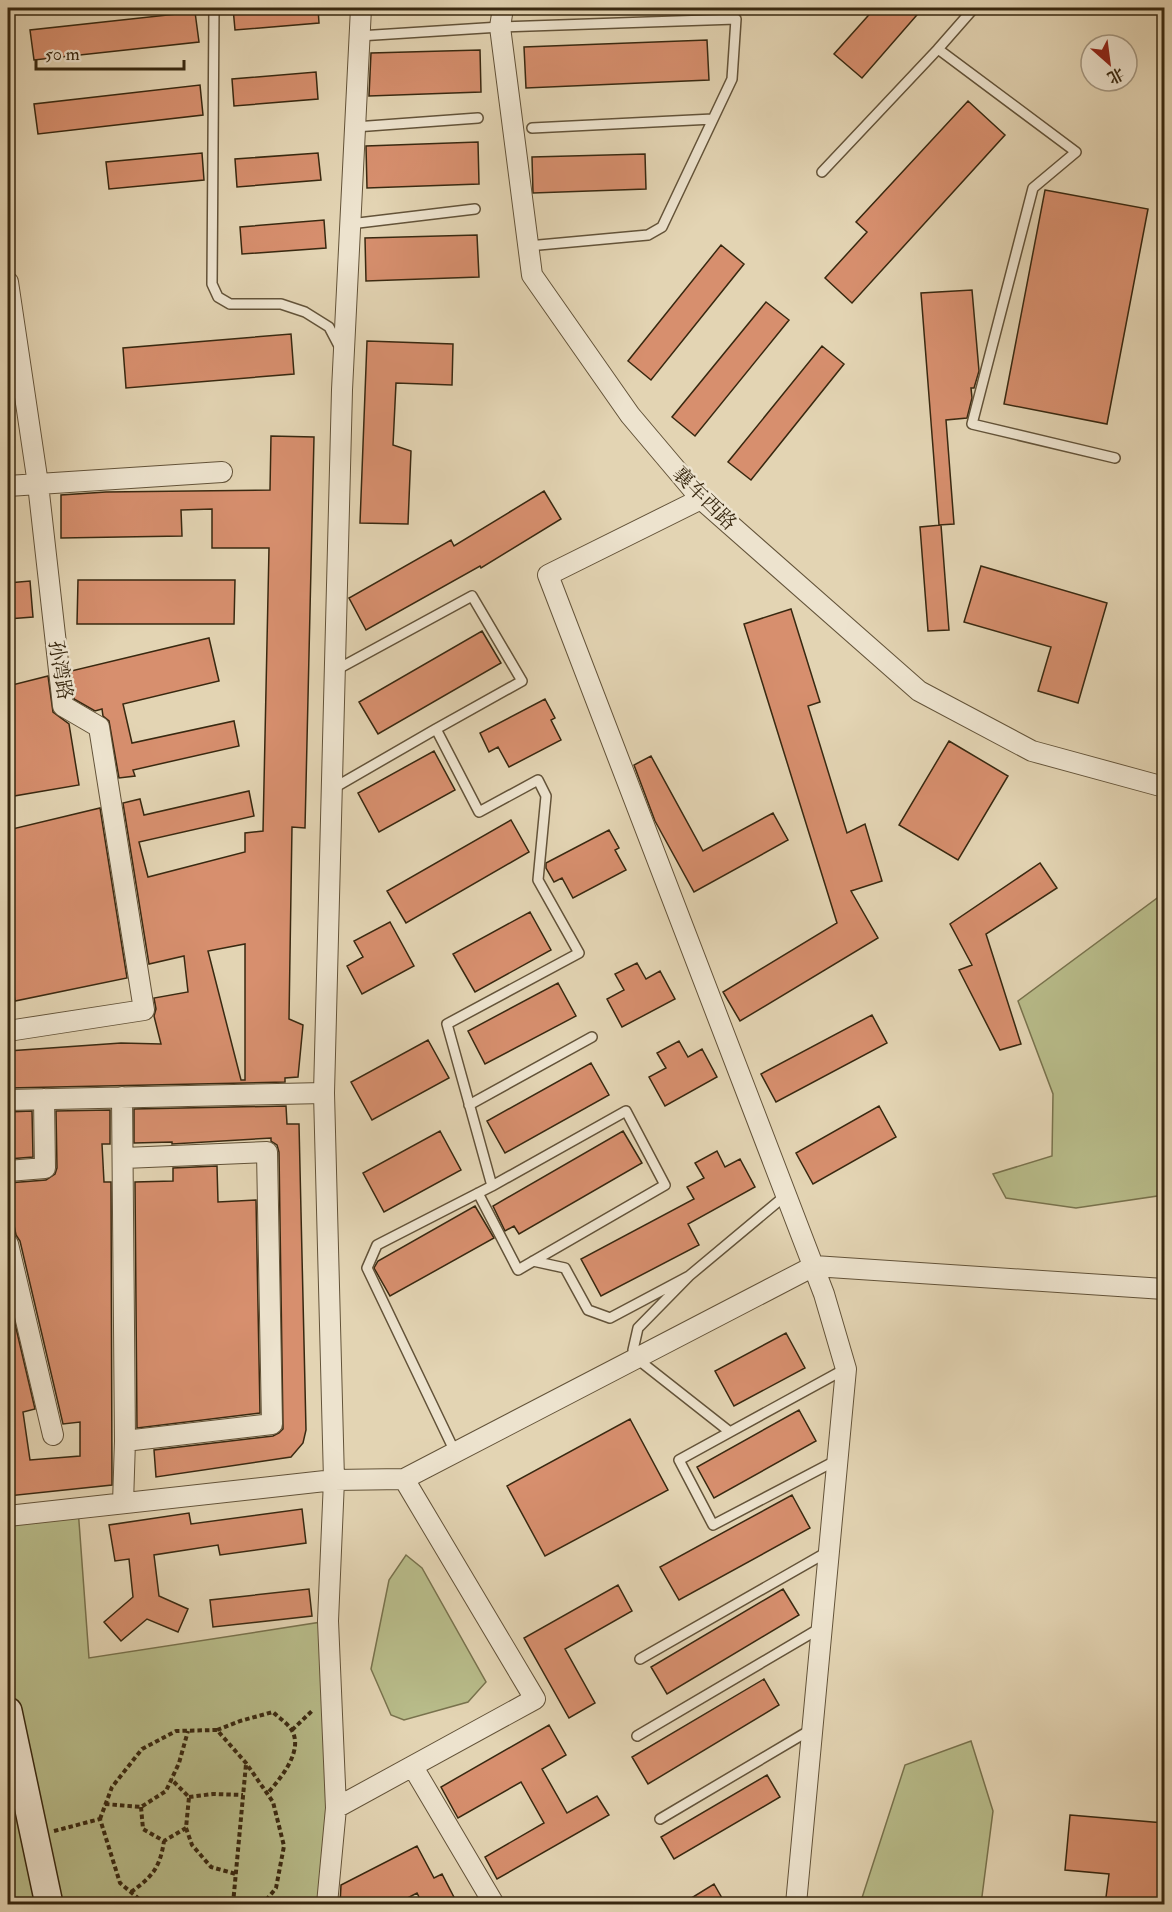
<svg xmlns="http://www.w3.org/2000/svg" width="1172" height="1912" viewBox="0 0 1172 1912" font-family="'IM FELL Double Pica','Noto Serif SC',serif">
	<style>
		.green { fill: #b8bc8a; stroke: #78724d; stroke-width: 1.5 }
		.building { fill: #d78f6e; stroke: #382810; stroke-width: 1.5; fill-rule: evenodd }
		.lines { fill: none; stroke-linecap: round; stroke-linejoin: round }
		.lane-casing { stroke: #635339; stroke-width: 12 }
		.street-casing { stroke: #635339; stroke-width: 22 }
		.secondary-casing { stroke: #382810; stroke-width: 30 }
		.path { stroke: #382810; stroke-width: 4; stroke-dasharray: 4.5 3; stroke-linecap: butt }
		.lane { stroke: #ede3ce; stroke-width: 9 }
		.street { stroke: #ede3ce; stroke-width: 20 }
		.secondary { stroke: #ede3ce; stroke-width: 27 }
		.labels { text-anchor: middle; stroke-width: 5; stroke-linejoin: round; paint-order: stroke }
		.street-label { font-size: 20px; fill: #382810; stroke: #ede3ce }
	</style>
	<rect width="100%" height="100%" fill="#e3d4b3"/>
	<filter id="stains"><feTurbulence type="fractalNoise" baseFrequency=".00333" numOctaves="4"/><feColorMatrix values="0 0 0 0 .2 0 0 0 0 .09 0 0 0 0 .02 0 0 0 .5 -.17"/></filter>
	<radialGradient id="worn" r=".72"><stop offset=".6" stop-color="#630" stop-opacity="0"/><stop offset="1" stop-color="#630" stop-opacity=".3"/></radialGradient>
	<!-- green -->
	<path class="green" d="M1164,893V1195L1076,1208L1006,1198L993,1174L1052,1156L1053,1094L1018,1001Z
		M78,1508L89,1658L328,1621L327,1904H8V1516Z
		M406,1555L422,1568L486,1682L468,1702L404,1720L391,1715L371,1669L389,1580Z
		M971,1741L993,1811L981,1904H860L905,1765Z"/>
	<!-- building -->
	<path class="building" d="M233,8H318L319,23L235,30Z
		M875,8H923L862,78L834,54Z
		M195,12L199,42L34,60L30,30Z
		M707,40L709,80L526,88L524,47Z
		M480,50L481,92L369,96L371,53Z
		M316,72L318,99L234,106L232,79Z
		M200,85L203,115L38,134L34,104Z
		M968,101L1005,135L852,303L825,278L867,232L856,222Z
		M478,142L479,184L367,188L366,146Z
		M202,153L204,180L109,189L106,162Z
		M318,153L321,180L237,187L235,159Z
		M645,154L646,189L533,193L532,157Z
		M1045,190L1148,209L1107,424L1004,404Z
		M324,220L326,248L242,254L240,227Z
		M477,235L479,277L366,281L365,238Z
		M721,245L744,264L651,380L628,361Z
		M972,290L979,371L974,388H971L972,398L967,418L946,420L954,524L939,525L921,293Z
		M766,302L789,320L695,436L672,417Z
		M291,334L294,374L126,388L123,348Z
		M367,341L453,344L452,385L396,383L393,445L411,451L408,524L360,523Z
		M822,346L844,364L751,480L728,462Z
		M271,436L314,437L305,828L292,827L289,1019L303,1025L298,1077L285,1078V1082L8,1088V1051L121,1043L161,1044L154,1016L156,1009L154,998L188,992L184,956L149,964L123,803L140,799L144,815L249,791L254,816L139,842L148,877L245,852V833L263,831L269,548H212V509L181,510L182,536L61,538V495L106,492L270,490ZM245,944V1080H241L208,951Z
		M544,491L561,519L481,568L480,566L366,630L349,598L451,540L454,546Z
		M941,525L949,630L928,631L920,527Z
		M981,566L1107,603L1078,703L1038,691L1051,647L964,622Z
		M78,580H235L234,624H77Z
		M30,581L33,617L8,619V583Z
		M791,609L820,702L808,706L847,833L865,824L882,881L851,891L878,938L740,1021L723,992L837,923L744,624Z
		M482,631L501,663L378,734L359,702Z
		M209,638L219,681L123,704L132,743L234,721L239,746L133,770L135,776L119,778L109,721L103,716L102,709L95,711L74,699L71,671Z
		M48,676L53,712L69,724L79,785L8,797V686Z
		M545,699L555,718L551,720L561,740L509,767L498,747L489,752L480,733Z
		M949,741L1008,776L958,860L899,825Z
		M434,751L455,790L379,832L358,793Z
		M651,756L703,851L773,813L788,840L694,892L655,821L634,765Z
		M100,808L127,978L15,1001L8,962V830Z
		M511,820L529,852L406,923L387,891Z
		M609,830L619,848L615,850L626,870L573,898L562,878L554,882L546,868V863Z
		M1040,863L1057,888L986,934L1021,1044L1000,1050L959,970L972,965L950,924Z
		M530,912L551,950L475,992L453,954Z
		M390,922L414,966L362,994L347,966L363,957L354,941Z
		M637,963L646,979L660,971L675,999L622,1027L607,999L624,990L615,974Z
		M558,983L576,1016L485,1064L468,1031Z
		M872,1015L887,1043L776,1102L761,1074Z
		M428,1040L449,1078L372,1120L351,1082Z
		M679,1041L688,1057L702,1049L717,1077L665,1106L649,1077L666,1068L657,1053Z
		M591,1063L609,1095L505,1153L487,1121Z
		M286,1106L287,1124H299L306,1430L303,1443L291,1457L156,1477L154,1450L273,1436L279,1433L283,1429L279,1152L277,1145L271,1141V1138L172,1144V1142L134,1143V1109Z
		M879,1106L896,1137L813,1184L796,1153Z
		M110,1110V1144H102L104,1182H111L112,1485L8,1496V1294L35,1409L23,1412L30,1460L80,1456V1422L63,1424L20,1241L16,1235L8,1196V1183L46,1180L55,1174L57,1168L56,1111Z
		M32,1111L33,1157L8,1159V1112Z
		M440,1131L461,1170L384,1212L363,1173Z
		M623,1131L642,1163L519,1234L514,1226L505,1231L493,1206Z
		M717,1151L725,1167L740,1159L755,1187L688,1224L699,1245L601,1296L581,1259L694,1199L687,1187L704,1178L695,1163Z
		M217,1166L218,1202L256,1200L260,1413L137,1428L135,1182L173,1181V1168Z
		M475,1206L494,1238L390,1296L374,1268L378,1261Z
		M786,1333L805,1368L734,1406L715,1371Z
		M799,1410L816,1441L714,1498L697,1467Z
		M630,1419L668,1490L545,1556L507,1486Z
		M792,1495L810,1528L679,1600L660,1567Z
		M302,1509L306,1543L220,1555L218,1545L154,1555L159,1596L188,1609L178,1632L147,1619L121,1641L104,1622L133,1597L129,1559L115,1561L109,1525L189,1513L191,1524Z
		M618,1585L632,1611L565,1649L595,1703L569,1718L524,1638Z
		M309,1589L312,1616L213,1627L210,1600Z
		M783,1589L799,1615L667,1694L651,1667Z
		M764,1679L779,1705L648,1784L632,1757Z
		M549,1725L566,1755L542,1769L567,1813L597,1796L609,1815L497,1879L485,1857L544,1823L521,1782L458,1818L441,1787Z
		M767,1775L780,1797L674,1859L661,1837Z
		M1070,1815L1164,1823V1905H1105L1109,1874L1065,1870Z
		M417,1846L434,1878L442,1874L458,1905H423L417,1893L394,1905H340L341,1885Z
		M714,1884L726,1905H680Z"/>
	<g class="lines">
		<defs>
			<path id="lane" d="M55,8H64
				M214,8L212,284L218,297L230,304H281L305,312L329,327L340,348
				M974,8L938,49L1076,152L1033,188L972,424L1115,458
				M359,36L500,27L736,19L732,79L662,227L648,235L528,246
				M355,127L478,118
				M532,128L713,119
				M822,172L938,49
				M350,224L475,209
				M336,670L472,596L522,681L436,729L479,812L538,780L546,796L538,880L579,953L447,1024L492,1186L377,1245L367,1268L455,1452
				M332,789L436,729
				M469,1105L592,1037
				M478,1193L518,1270L665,1185L626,1111L492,1186
				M533,1261L565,1268L588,1310L610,1318L689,1276L786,1195
				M689,1276L638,1328L633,1350L636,1358L730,1432L845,1369
				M730,1432L679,1460L713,1525L837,1460
				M640,1659L829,1551
				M637,1736L822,1627
				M660,1819L812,1729"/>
			<path id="street" d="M503,8L500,27L532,275L630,415L701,499L919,691L1032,751L1164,787
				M8,282L38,484L63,706L99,727L144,1010L8,1031
				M8,486L222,472
				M701,499L548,575L824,1294L846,1369L796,1904
				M122,1097L125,1441L123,1503
				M8,1100L324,1093
				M124,1158L267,1152L272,1424L125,1441
				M8,1171L45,1168L44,1099
				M8,1244L53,1435
				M8,1516L334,1480L404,1479L814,1266L1164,1289
				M413,1767L494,1904
				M336,1808L535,1699L404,1479
				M327,1904L336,1808L328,1621L334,1480L324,1093L342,390L361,8"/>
			<path id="secondary" d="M8,1711L49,1904"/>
		</defs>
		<!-- lane casing -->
		<use href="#lane" class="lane-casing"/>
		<!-- street casing -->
		<use href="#street" class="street-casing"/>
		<!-- secondary casing -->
		<use href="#secondary" class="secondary-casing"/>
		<!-- path -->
		<path class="path" d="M217,1730L240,1721L273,1712C278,1717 287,1723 291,1729C305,1750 280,1779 267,1794
			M292,1730L313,1710
			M189,1797L213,1794L243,1795
			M105,1804L141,1807L166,1791L179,1763L188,1731
			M141,1807L143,1829L164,1841L186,1828L189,1797L171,1779
			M100,1819L112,1787L142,1749L176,1731L217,1730L246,1763L273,1802L284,1846L276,1888L263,1904
			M186,1828L192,1845L211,1867L236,1874
			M54,1831L100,1819L120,1883L145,1904
			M131,1892C152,1877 160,1868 164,1841
			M233,1904L246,1764"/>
		<!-- lane -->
		<use href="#lane" class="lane"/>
		<!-- street -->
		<use href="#street" class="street"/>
		<!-- secondary -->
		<use href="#secondary" class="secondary"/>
	</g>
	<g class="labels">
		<!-- street labels -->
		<g class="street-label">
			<text transform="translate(705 498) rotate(45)" y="7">襄车西路</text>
			<text transform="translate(61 670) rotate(80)" y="7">孙湾路</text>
		</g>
	</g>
	<!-- margin -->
	<rect width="1172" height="1912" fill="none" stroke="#e3d4b3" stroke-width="30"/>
	<rect x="9" y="9" width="1154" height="1894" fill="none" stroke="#382810" stroke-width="3"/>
	<rect x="15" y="15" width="1142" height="1882" fill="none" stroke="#382810" stroke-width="1.5"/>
	<!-- north arrow -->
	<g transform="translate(1109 63) rotate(152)"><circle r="28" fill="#ede3ce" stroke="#a59882" stroke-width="1.5"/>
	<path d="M0-4.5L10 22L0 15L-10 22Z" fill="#8f2418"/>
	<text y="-9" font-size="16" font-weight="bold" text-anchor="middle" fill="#382810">北</text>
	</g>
	<!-- scale -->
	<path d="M36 60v9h148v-9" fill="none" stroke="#382810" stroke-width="3"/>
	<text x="45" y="60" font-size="18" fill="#382810" stroke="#ede3ce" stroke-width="4.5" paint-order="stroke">50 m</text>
	<rect width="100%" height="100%" filter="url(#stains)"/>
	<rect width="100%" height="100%" fill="url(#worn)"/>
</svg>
